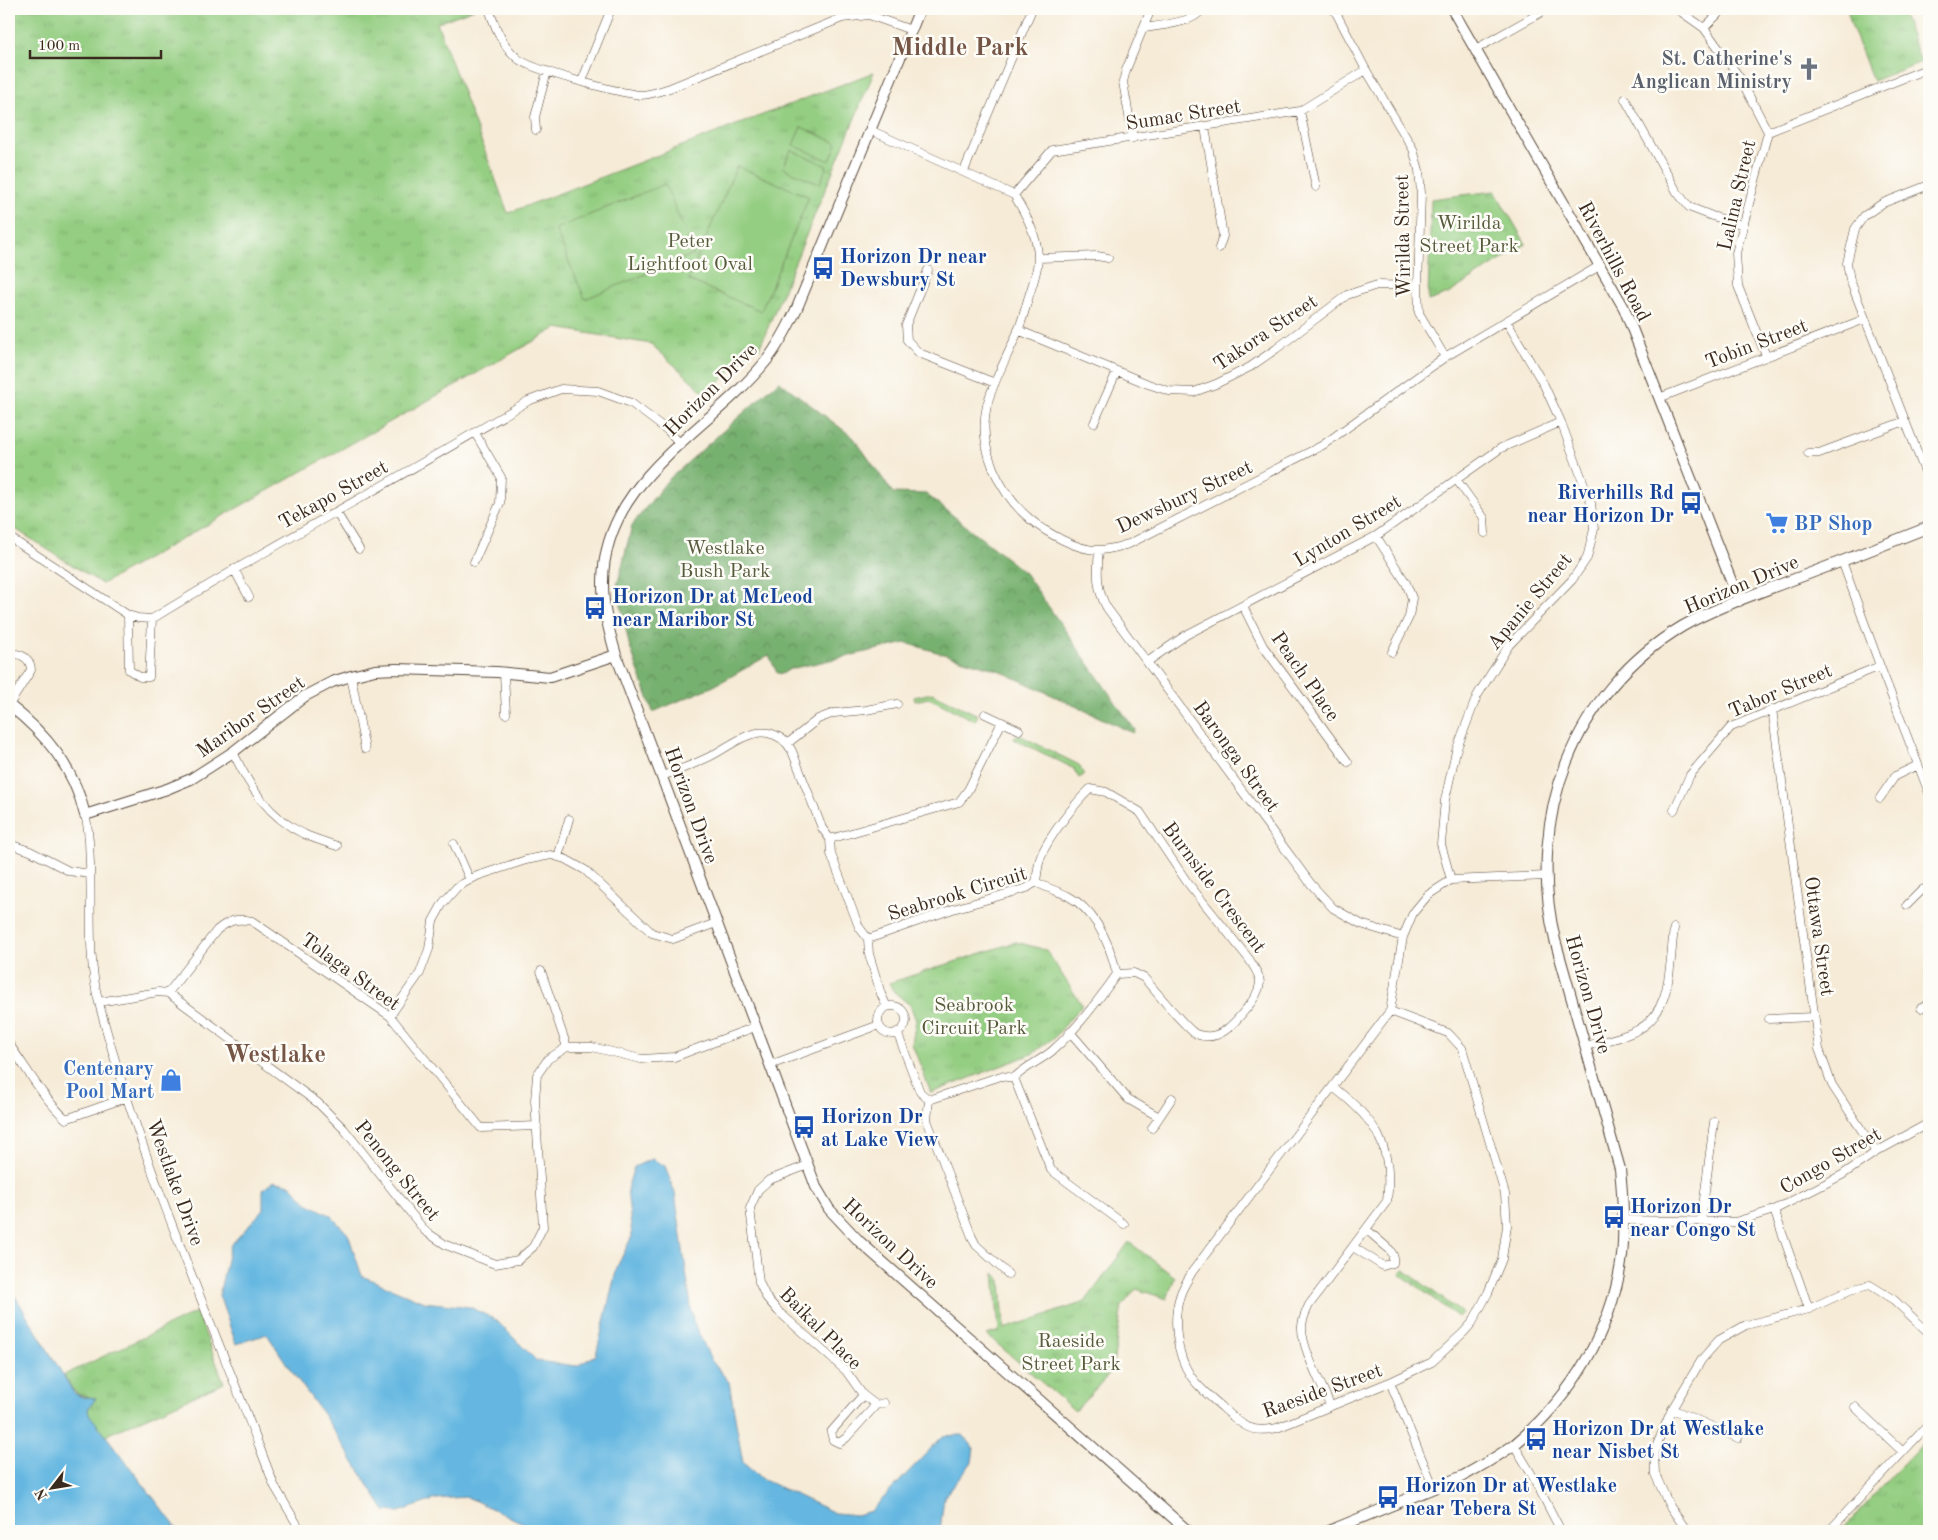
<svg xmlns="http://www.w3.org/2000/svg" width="1938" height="1540" viewBox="0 0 1938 1540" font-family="'Old Standard TT',serif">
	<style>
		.grass { fill: url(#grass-tufts); stroke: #687c50 }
		.forest { fill: url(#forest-crowns); stroke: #596e47 }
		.garden { fill: #94ce82; stroke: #687c50 }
		.water { fill: #65b7e1; stroke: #507080 }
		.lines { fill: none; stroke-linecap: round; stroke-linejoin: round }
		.street-casing { stroke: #57473a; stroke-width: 9 }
		.secondary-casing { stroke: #57473a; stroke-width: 12 }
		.street { stroke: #fff; stroke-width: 8 }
		.secondary { stroke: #fff; stroke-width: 10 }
		.labels { text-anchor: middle; stroke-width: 5; stroke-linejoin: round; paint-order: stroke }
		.worship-label { font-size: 20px; font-weight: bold; fill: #5b616d; stroke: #fdfcf7; text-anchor: end }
		.street-label { font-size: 20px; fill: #3b2a1e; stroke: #fdfcf7 }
		.park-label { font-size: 20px; fill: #565b3c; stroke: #fdfcf7 }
		.transit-label { font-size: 20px; font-weight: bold; fill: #164399; stroke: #fdfcf7; text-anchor: start }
		.shop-label { font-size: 20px; font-weight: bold; fill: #366cbe; stroke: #fdfcf7; text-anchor: start }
		.district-label { font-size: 25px; font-weight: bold; fill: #755545; stroke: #fdfcf7 }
	</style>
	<defs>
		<pattern id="grass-tufts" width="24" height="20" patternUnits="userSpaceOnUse" patternTransform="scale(1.25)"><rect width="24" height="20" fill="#94ce82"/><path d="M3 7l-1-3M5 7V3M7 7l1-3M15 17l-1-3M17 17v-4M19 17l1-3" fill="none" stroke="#80b170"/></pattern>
		<pattern id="forest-crowns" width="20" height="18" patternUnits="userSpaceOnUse" patternTransform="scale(1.25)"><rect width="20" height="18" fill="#77b170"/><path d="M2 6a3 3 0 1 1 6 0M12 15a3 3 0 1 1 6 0" fill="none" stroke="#63905b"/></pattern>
	</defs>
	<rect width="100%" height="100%" fill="#fdfcf7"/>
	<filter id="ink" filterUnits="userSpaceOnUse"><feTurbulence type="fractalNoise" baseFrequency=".02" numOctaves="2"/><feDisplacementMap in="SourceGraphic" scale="10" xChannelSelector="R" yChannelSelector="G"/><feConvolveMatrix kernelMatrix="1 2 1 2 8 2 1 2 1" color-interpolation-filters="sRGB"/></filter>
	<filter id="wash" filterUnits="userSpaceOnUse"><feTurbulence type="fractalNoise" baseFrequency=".0096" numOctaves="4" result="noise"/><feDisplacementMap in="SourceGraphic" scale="20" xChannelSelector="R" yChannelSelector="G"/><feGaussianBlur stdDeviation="1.12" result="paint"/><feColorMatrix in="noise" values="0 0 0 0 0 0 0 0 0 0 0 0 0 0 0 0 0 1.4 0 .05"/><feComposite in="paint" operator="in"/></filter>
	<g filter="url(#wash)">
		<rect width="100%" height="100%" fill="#f6ebd7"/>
		<!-- grass -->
		<path class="grass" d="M9,9H474L437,23L508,213L874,72L759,349L755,346L707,395L651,344L557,328L102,584L9,525Z
			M1847,9H1901L1921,62L1873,81L1851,24Z
			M1495,191L1526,244L1448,294L1428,301L1431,199Z
			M932,693L978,715L975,721L929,698L915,701L914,697Z
			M1017,734L1079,765L1084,775L1079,778L1073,768L1014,739Z
			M1016,942L1046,950L1082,1005L1056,1036L1032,1054L931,1093L912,1044L916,1020L910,1005L894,992L889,983Z
			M1129,1242L1175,1277L1167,1299L1136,1289L1122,1306L1112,1371L1075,1411L987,1335L999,1331L994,1273L1001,1280L1004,1329L1085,1302Z
			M1403,1269L1462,1313L1458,1317L1400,1274Z
			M197,1312L224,1383L104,1436L89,1414L88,1409L96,1398C75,1396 74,1393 64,1375Z
			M1929,1436V1531H1840Z"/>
		<!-- forest -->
		<path class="forest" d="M779,381L854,438L893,493L926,494L1025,573L1135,730L1133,733L998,670L906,643L790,669L782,674L777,673L769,655L714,686L653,712L629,644L617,586L632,525L667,481Z"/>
		<!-- garden -->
		<path class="garden" d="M801,127L837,143L830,161L793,145Z
			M791,150L827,166L820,184L783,168Z
			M737,166L809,197L761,311L688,280Z
			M665,184L694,254L585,299L555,229Z"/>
		<!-- water -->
		<path class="water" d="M652,1159L665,1166L675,1193L693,1321L711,1360L729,1382L743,1463L762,1479L835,1513L856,1515L871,1511L943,1436L963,1435L974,1448L972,1462L944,1497L940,1531H540L467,1497L436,1499L399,1512L385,1511L323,1414L290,1369L267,1334L236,1344L219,1295L230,1246L263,1210V1190L273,1181L291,1185L307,1203L330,1215L348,1234L362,1276L424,1302L470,1307L496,1320L537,1361L577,1366L596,1355L617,1267L632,1236L627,1189L634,1167Z
			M9,1286L74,1393L82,1397L96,1398L88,1409L89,1414L179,1531H9Z"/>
	</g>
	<g filter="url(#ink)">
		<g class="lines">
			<defs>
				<path id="street" d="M489,9C495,27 502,45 517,58C530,70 620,93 641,95C650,95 661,91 670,88L842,18L869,15L911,30
					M1334,9L1366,70L1413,149L1419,170L1421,193L1418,286L1419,313L1445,357
					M1677,9L1704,28L1740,78L1768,132L1736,253L1738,286L1766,356
					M1144,28C1157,26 1198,22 1201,9
					M1704,28L1723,9
					M1476,49L1547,9
					M582,81L611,9
					M1625,99L1677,192L1689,207L1712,216L1743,225
					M1300,111L1316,187
					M1205,127L1223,236L1219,248
					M536,130L535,117L547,71
					M870,130L1014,195C1025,213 1038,236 1038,258C1038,271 1032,286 1028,299C1025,310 1022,321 1018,331C1008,356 994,379 987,405C977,448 999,493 1031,520C1047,533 1078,551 1099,550C1109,550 1120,546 1129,544L1323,445L1445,357L1601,265
					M1768,132L1929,68
					M1133,138L1123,82L1126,70L1151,9
					M964,171L1032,9
					M1929,185L1883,203L1864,216L1855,229L1847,263L1850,280L1929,482
					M1014,195L1052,150L1300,111L1366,70
					M1038,258L1097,256L1108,258
					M928,270L906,325L907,340L919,353L995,383
					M1018,330L1148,384L1169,391L1194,392L1216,384L1250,367L1276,349L1347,295L1377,285L1418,286
					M1659,398L1865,319
					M1094,423L1117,371
					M1808,453H1819L1905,421
					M1456,479L1484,518L1485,533
					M336,512L359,549
					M1376,536L1406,583L1412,598L1409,617L1392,652
					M9,537L128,615L138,618L152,619C275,543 404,476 528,401L561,389L598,391L631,403L667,430L680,443
					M1099,550C1097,572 1096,589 1107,608L1311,884L1333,908L1361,924L1403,937
					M1842,561L1880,666L1929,793
					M474,562L500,503L501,477L475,433
					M234,569L249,597
					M1243,606L1263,646L1348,762
					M128,615L129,670L140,677H149L152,619
					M9,661L14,654C24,654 31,661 31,670L9,705
					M1147,662L1186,635L1376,536L1501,448L1561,422
					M504,673L506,714
					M351,676L365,749
					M1772,709L1819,1049L1832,1085L1876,1152
					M985,714L1019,730
					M787,744L818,719L834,713L866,710L897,704
					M233,752C249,786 269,818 304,834C314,839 326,842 337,846
					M662,776C678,771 694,764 709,757C726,749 748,729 768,733C779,735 787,742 792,751L822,828L830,839L831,854L859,927L868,939L869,954L881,994L887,1007
					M1880,798L1895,776L1918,765
					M1674,810L1690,775L1731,727L1880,666
					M85,815C90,831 89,848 90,864C92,910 87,958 99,1003C142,1168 214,1325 274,1485L301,1531
					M830,839L959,802L968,790L1002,722
					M9,844L30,851L69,871L90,874
					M454,844L470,880
					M558,857L569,819
					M1451,880L1441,844L1445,800L1456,751L1477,696L1509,645L1572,580L1587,558L1594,529L1591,503L1561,422L1544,385L1507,322
					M1036,882C1037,874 1038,866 1040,859C1046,840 1076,802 1090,789L1106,792L1140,812L1187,882L1249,959C1253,966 1260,974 1260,983C1259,993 1252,1002 1246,1009C1233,1025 1218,1043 1196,1034C1187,1030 1153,988 1144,978L1134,973L1117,974
					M1907,905L1922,890L1929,887
					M868,939L953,909L1027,888L1036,882C1046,888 1058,891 1068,896C1096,911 1110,945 1117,974C1100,998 1074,1032 1052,1051C1040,1061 1026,1066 1014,1078L1001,1076L929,1100L920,1092L897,1032
					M541,971L567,1047
					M168,993L217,930C229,920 237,918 252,921L390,1016L481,1128L537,1126
					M99,1002L158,992L168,993L318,1103L344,1129L425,1231L446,1245L495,1264L518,1260L533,1247L543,1227L535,1100L537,1075L548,1059L567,1047H592L641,1059L674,1057L755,1027
					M878 1020a14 14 0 1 1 28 0a14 14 0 1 1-28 0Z
					M1921,1008L1929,1004
					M1390,1011L1448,1033L1462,1048L1505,1194L1507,1226L1502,1259L1488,1293L1472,1323L1464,1332L1432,1362L1390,1382L1277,1428C1250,1434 1242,1425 1223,1408C1212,1398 1198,1388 1190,1375C1177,1355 1172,1320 1180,1296C1182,1288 1188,1280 1192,1272L1390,1011L1403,937L1413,913L1428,895L1451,880L1546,876
					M390,1016L420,973L429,949L433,921L443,903L457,887L477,876L526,860L551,855L565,859L585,870L652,933L673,939L716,923
					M1769,1019L1814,1017
					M1070,1032L1128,1099L1159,1117
					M9,1044C27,1069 43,1098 66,1119L128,1097
					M1586,1046C1600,1042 1617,1039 1631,1033C1673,1017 1669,966 1674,928
					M770,1065L879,1025
					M1014,1078L1051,1170L1124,1224
					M929,1100L927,1120L972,1237L976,1245L1008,1274
					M1152,1128L1172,1098
					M808,1165L769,1180L758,1190L750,1208L759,1282L766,1297L778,1311L846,1371L863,1395L876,1405L884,1403
					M1774,1210L1809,1309
					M1624,1220L1735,1222L1774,1210L1842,1175L1876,1152L1929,1123
					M1701,1222L1714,1122
					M1353,1247L1383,1266L1393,1263V1255L1390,1250L1367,1230
					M1390,1382L1434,1488
					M863,1395L831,1432L833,1440L839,1443L846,1438L876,1405
					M1330,1405C1322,1385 1301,1347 1302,1327C1302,1319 1306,1312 1309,1305L1387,1201C1394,1146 1375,1119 1333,1087
					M1855,1407L1903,1452
					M1672,1409L1738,1438
					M1514,1445L1532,1475L1561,1531
					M1687,1531L1669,1505L1655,1474L1654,1452L1672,1409L1702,1359L1719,1340L1746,1325L1809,1309L1850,1290L1870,1285L1894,1300L1929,1333
					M1829,1531L1929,1424"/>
				<path id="secondary" d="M920,9L797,308C788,327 779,345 766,361C709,432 602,479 603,584C603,609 609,631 616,655L816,1187L829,1209L860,1242L1188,1531
					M1452,9L1624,308L1739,601
					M9,705C46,734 74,768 85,815L167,789L191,779L233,752L305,696L332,682L351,676L375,670L396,669L497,672L550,677L616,655
					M1329,1531L1463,1476C1481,1466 1499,1456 1515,1444C1571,1398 1613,1329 1622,1256C1625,1227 1623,1199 1620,1169L1555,940C1526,818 1573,691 1683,626C1715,608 1750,596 1784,583C1833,565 1881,546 1929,527"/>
			</defs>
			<!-- street casing -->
			<use href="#street" class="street-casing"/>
			<!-- secondary casing -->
			<use href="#secondary" class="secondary-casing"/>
			<!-- street -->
			<use href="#street" class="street"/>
			<!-- secondary -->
			<use href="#secondary" class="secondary"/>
		</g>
	</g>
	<!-- icons -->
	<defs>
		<symbol id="church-bare" viewBox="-9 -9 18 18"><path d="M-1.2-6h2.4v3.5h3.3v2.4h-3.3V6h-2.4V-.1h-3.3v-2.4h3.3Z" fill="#6b7280" stroke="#fdfcf7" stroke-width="2.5" paint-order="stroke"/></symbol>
		<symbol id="bus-bare" viewBox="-9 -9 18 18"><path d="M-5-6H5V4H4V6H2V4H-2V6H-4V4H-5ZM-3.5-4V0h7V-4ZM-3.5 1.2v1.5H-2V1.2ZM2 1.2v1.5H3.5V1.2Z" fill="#1a4fb4" stroke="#fdfcf7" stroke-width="2.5" paint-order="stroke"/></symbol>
		<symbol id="supermarket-bare" viewBox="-9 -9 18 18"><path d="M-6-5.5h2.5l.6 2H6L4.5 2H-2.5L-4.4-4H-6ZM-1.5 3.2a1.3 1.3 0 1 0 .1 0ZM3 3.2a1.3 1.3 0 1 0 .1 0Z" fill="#3f7fe0" stroke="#fdfcf7" stroke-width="2.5" paint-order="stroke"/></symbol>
		<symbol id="shop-bare" viewBox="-9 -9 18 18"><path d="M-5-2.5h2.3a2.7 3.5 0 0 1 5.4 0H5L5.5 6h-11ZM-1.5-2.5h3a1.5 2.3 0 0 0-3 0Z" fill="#3f7fe0" stroke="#fdfcf7" stroke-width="2.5" paint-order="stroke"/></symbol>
	</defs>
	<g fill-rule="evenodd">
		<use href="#church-bare" x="1793" y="53" width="32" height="32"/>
		<use href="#bus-bare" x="807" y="252" width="32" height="32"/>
		<use href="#bus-bare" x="1675" y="487" width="32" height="32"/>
		<use href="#supermarket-bare" x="1761" y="507" width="32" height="32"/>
		<use href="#bus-bare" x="579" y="592" width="32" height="32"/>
		<use href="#shop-bare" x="155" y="1064" width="32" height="32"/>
		<use href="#bus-bare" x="788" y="1111" width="32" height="32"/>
		<use href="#bus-bare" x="1598" y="1201" width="32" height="32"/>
		<use href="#bus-bare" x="1520" y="1423" width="32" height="32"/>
		<use href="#bus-bare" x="1372" y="1481" width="32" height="32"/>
	</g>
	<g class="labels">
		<!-- worship labels -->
		<g class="worship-label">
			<text x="1792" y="65">St. Catherine's<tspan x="1792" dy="23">Anglican Ministry</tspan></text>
		</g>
		<!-- street labels -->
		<g class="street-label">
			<text transform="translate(1183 114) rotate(-9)" y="7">Sumac Street</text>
			<text transform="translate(1736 195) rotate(-77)" y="7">Lalina Street</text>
			<text transform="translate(1402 236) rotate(-91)" y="7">Wirilda Street</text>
			<text transform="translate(1615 261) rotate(62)" y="7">Riverhills Road</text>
			<text transform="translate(1265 332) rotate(-34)" y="7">Takora Street</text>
			<text transform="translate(1756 343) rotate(-21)" y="7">Tobin Street</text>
			<text transform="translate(710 389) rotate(-45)" y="7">Horizon Drive</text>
			<text transform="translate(333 494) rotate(-29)" y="7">Tekapo Street</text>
			<text transform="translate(1184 496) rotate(-25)" y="7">Dewsbury Street</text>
			<text transform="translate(1347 530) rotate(-31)" y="7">Lynton Street</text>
			<text transform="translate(1741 584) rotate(-23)" y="7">Horizon Drive</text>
			<text transform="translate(1529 601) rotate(-50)" y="7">Apanie Street</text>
			<text transform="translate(1306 676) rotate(55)" y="7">Peach Place</text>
			<text transform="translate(1780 690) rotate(-23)" y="7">Tabor Street</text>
			<text transform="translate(250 716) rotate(-35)" y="7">Maribor Street</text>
			<text transform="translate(1237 756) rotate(54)" y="7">Baronga Street</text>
			<text transform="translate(692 805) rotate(70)" y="7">Horizon Drive</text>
			<text transform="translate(1215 887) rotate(53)" y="7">Burnside Crescent</text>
			<text transform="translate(957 893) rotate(-17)" y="7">Seabrook Circuit</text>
			<text transform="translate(1820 936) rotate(82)" y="7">Ottawa Street</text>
			<text transform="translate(351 971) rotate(36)" y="7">Tolaga Street</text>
			<text transform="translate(1589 994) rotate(74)" y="7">Horizon Drive</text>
			<text transform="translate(1830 1160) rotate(-30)" y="7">Congo Street</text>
			<text transform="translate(398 1170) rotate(51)" y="7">Penong Street</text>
			<text transform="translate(176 1182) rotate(70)" y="7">Westlake Drive</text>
			<text transform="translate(891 1243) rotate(43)" y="7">Horizon Drive</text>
			<text transform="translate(821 1328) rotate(45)" y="7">Baikal Place</text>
			<text transform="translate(1322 1390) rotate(-20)" y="7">Raeside Street</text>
		</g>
		<!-- park labels -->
		<g class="park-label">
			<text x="1469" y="229">Wirilda<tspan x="1469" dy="23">Street Park</tspan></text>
			<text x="690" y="247">Peter<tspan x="690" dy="23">Lightfoot Oval</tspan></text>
			<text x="725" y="554">Westlake<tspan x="725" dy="23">Bush Park</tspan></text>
			<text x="974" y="1011">Seabrook<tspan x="974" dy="23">Circuit Park</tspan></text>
			<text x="1071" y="1347">Raeside<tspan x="1071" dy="23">Street Park</tspan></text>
		</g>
		<!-- transit labels -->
		<g class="transit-label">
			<text x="840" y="263">Horizon Dr near<tspan x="840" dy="23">Dewsbury St</tspan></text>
			<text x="1674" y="499" text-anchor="end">Riverhills Rd<tspan x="1674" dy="23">near Horizon Dr</tspan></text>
			<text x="612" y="603">Horizon Dr at McLeod<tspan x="612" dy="23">near Maribor St</tspan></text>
			<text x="821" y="1123">Horizon Dr<tspan x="821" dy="23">at Lake View</tspan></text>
			<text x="1630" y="1213">Horizon Dr<tspan x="1630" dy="23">near Congo St</tspan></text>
			<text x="1552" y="1435">Horizon Dr at Westlake<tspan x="1552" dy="23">near Nisbet St</tspan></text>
			<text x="1405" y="1492">Horizon Dr at Westlake<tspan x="1405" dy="23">near Tebera St</tspan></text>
		</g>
		<!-- shop labels -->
		<g class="shop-label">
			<text x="1794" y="530">BP Shop</text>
			<text x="154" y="1075" text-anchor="end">Centenary<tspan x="154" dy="23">Pool Mart</tspan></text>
		</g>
		<!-- district labels -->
		<g class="district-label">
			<text x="960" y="55">Middle Park</text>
			<text x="275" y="1062">Westlake</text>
		</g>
	</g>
	<!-- margin -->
	<rect width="1938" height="1540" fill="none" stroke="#fdfcf7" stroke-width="30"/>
	<!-- north arrow -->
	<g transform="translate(52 1488) rotate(239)" stroke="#fdfcf7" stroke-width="4" paint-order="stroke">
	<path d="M0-4L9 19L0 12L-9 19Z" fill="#3b2a1e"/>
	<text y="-8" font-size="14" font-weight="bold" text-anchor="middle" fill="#3b2a1e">N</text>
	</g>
	<!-- scale -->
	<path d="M30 50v8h131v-8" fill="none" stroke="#3b2a1e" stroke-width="2.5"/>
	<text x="38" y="50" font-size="15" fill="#3b2a1e" stroke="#fdfcf7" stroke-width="4" paint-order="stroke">100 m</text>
</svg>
